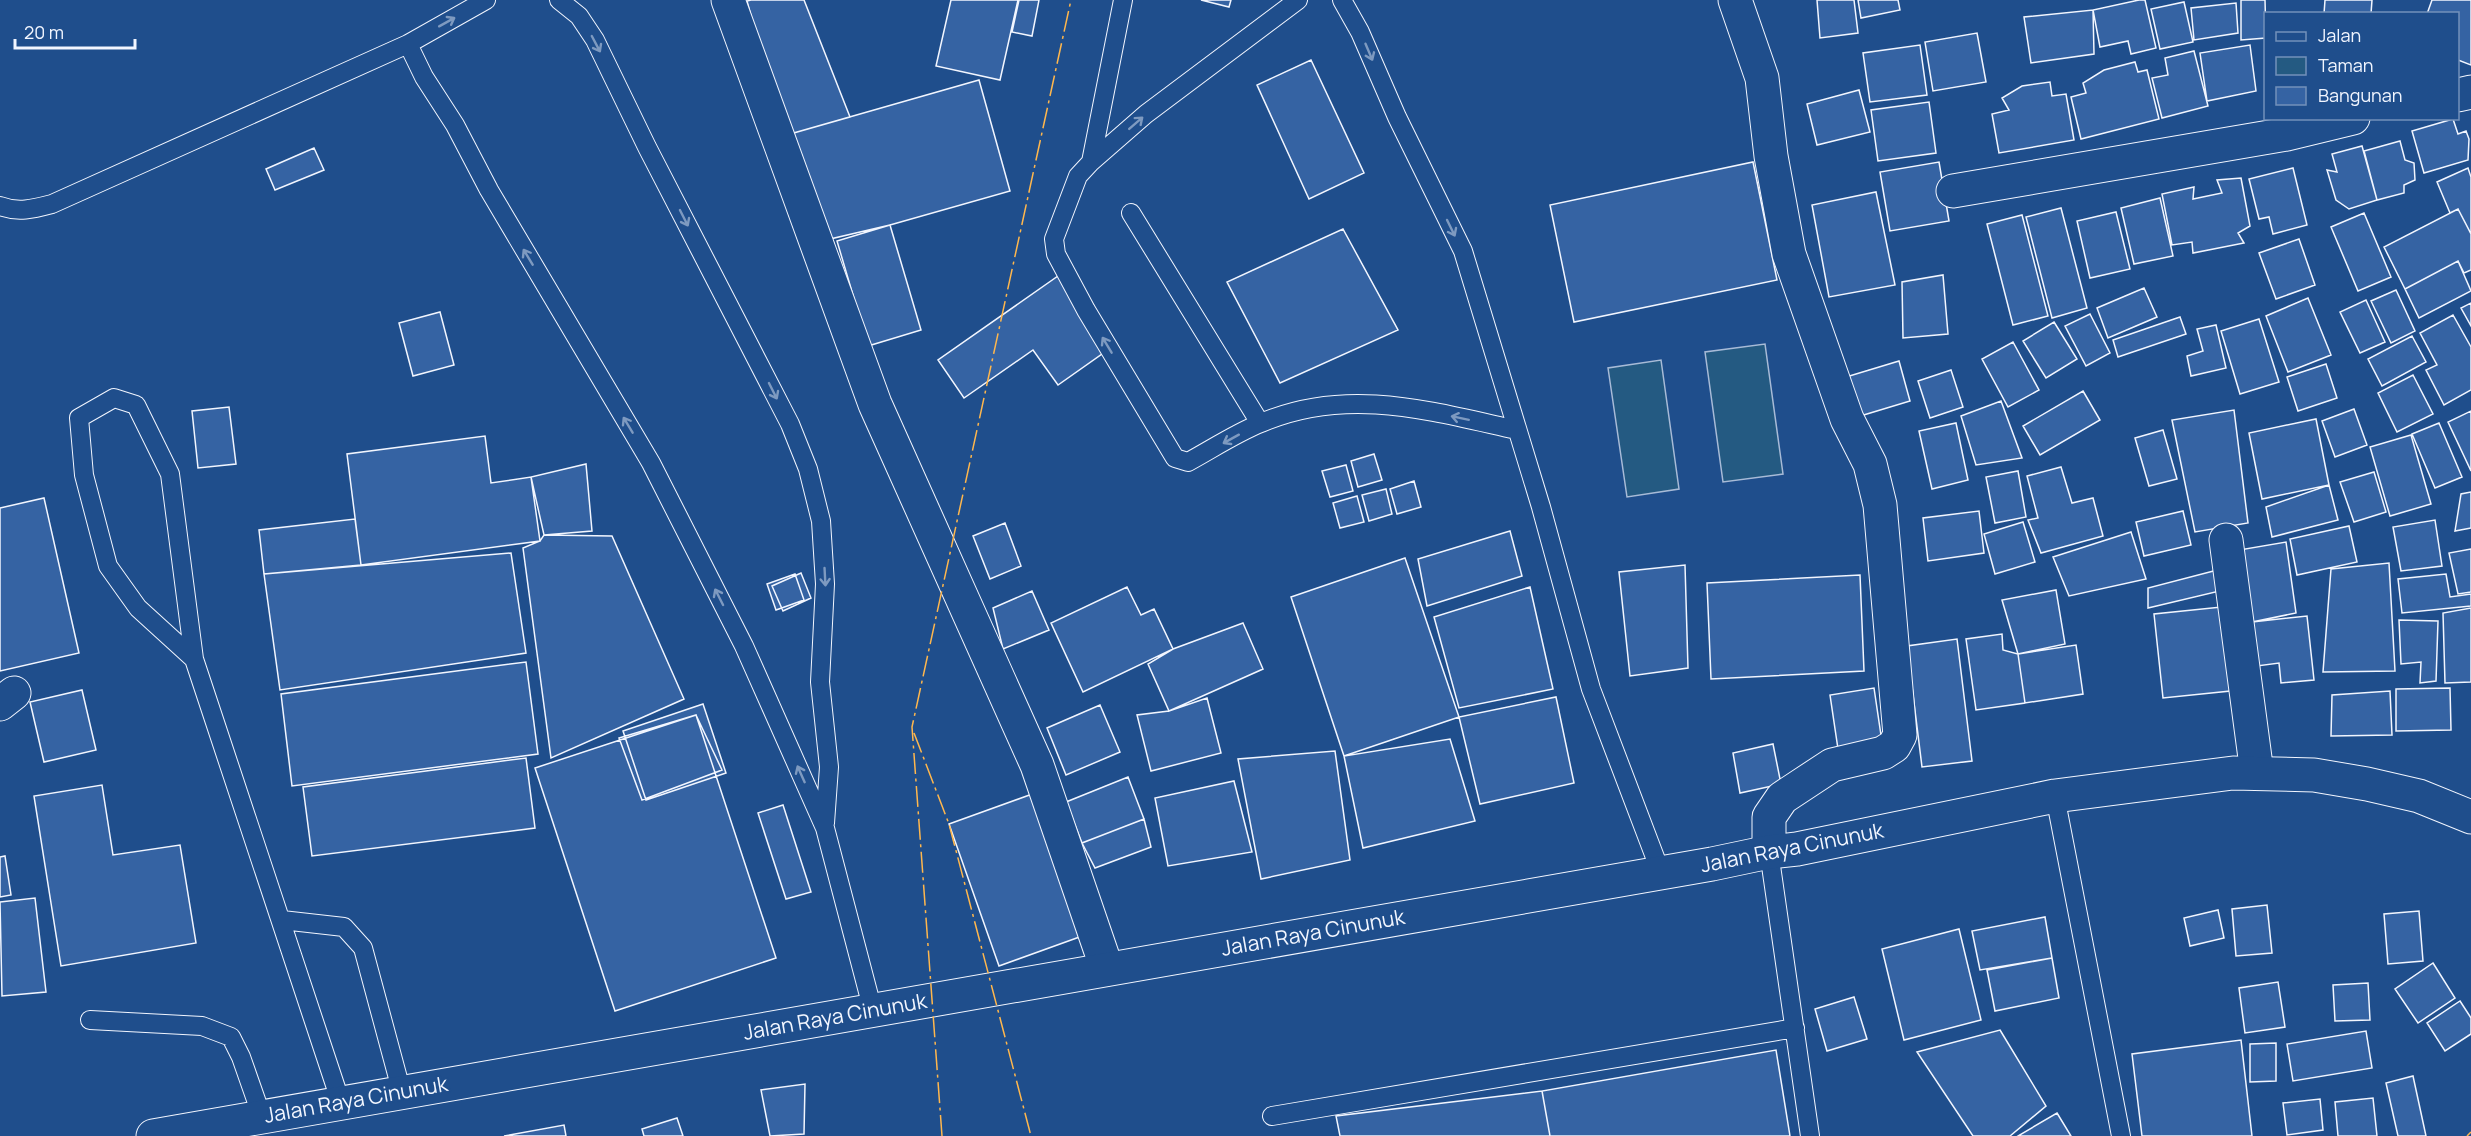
<svg xmlns="http://www.w3.org/2000/svg" width="2471" height="1136" viewBox="0 0 2471 1136" font-family="Manrope,sans-serif">
	<style>
		.green { fill: #245a82; stroke: #a8bbd7; stroke-width: 1.5 }
		.building { fill: #3563a3; stroke: #f2f6ff; stroke-width: 1.5 }
		.lines { fill: none; stroke-linecap: round; stroke-linejoin: round }
		.service-casing { stroke: #f2f6ff; stroke-width: 20 }
		.minor-casing { stroke: #f2f6ff; stroke-width: 35 }
		.trunk-casing { stroke: #f2f6ff; stroke-width: 35 }
		.service { stroke: #1f4e8c; stroke-width: 18 }
		.minor { stroke: #1f4e8c; stroke-width: 33 }
		.trunk { stroke: #1f4e8c; stroke-width: 33 }
		.power { stroke: #ffb74d; stroke-width: 1.5; stroke-dasharray: 21 4.5 3 4.5; stroke-linecap: butt }
		.oneway { stroke: #7e9ac0 }
		.labels { text-anchor: middle; stroke-width: 4.5; stroke-linejoin: round; paint-order: stroke }
		.street-label { font-size: 21px; fill: #f2f6ff; stroke: #1f4e8c }
	</style>
	<rect width="100%" height="100%" fill="#1f4e8c"/>
	<!-- green -->
	<path class="green" d="M1765,344L1783,474L1723,482L1705,352Z
		M1661,360L1679,489L1627,497L1608,368Z"/>
	<!-- building -->
	<path class="building" d="M751,0H804L850,117L790,134L764,64L747,1Z
		M951,0H1018L1000,80L936,66Z
		M1019,0H1039L1032,36L1012,32Z
		M1201,0H1231L1229,7Z
		M1817,0H1854L1858,33L1820,38Z
		M1858,0H1898L1900,10L1861,18Z
		M2139,0H2145L2156,48L2131,54L2128,41L2100,47L2093,10Z
		M2241,0H2265L2266,38L2241,40Z
		M2325,0H2372L2371,14H2324Z
		M2432,0H2471V65L2458,60V14H2427Z
		M2184,2L2193,42L2160,49L2151,9Z
		M2236,3L2238,33L2194,40L2191,8Z
		M2093,10L2094,54L2031,63L2024,17Z
		M1977,33L1986,82L1933,91L1925,42Z
		M1920,45L1927,95L1870,102L1863,53Z
		M2250,45L2256,91L2207,101L2200,53Z
		M2194,51L2208,106L2162,118L2152,78L2168,75L2165,58Z
		M1311,60L1364,173L1309,199L1257,85Z
		M2135,62L2138,72L2147,70L2159,119L2081,139L2071,97L2086,93L2083,83L2104,70Z
		M979,80L1010,191L890,225L830,239L790,134Z
		M2050,82L2052,96L2066,94L2074,140L1999,153L1992,114L2009,110L2002,98L2022,86Z
		M1859,90L1870,132L1817,145L1807,104Z
		M1929,102L1936,153L1878,161L1871,110Z
		M2453,119L2458,134L2466,131L2469,139L2468,160L2424,173L2412,131Z
		M2400,141L2405,160L2414,163L2415,180L2404,185V193L2377,200L2364,151Z
		M2362,146L2377,200L2349,209L2336,200L2327,170L2337,172L2332,154Z
		M314,148L324,170L275,190L266,169Z
		M1753,162L1777,280L1574,322L1550,205Z
		M1939,162L1949,221L1890,231L1880,172Z
		M2293,168L2307,225L2273,234L2269,217L2259,219L2249,179Z
		M2468,168L2471,177V234L2458,209L2450,213L2437,182Z
		M2241,178L2250,226L2238,233L2244,243L2193,253L2192,242L2172,245L2162,194L2194,187L2193,199L2222,193L2217,180Z
		M1876,192L1895,285L1829,297L1812,205Z
		M2160,198L2173,256L2134,264L2121,208Z
		M2061,208L2087,308L2052,318L2026,217Z
		M2458,209L2471,234V270L2464,273L2458,261L2405,289L2384,247Z
		M2116,212L2130,269L2090,278L2077,221Z
		M2364,213L2391,277L2358,291L2331,227Z
		M2022,215L2048,316L2013,325L1987,224Z
		M890,225L921,330L868,346L837,241Z
		M1343,229L1398,330L1280,383L1227,282Z
		M2299,239L2315,285L2276,299L2259,253Z
		M2458,261L2471,291L2419,318L2405,289Z
		M1943,275L1948,334L1903,338L1902,282Z
		M1058,276L1109,349L1058,385L1033,350L964,398L938,360Z
		M2144,288L2157,317L2108,338L2097,308Z
		M2396,290L2415,331L2391,343L2371,301Z
		M2308,298L2331,355L2288,372L2266,316Z
		M2366,300L2385,342L2360,353L2340,312Z
		M2471,303V326L2461,308Z
		M440,312L454,365L413,376L399,323Z
		M2090,314L2110,353L2086,366L2065,326Z
		M2453,315L2471,347V390L2444,405L2426,370L2437,365L2420,333Z
		M2180,317L2186,334L2118,357L2113,340Z
		M2259,319L2279,382L2240,394L2221,331Z
		M2054,322L2077,359L2046,378L2023,341Z
		M2216,325L2226,368L2191,376L2187,356L2203,351L2197,329Z
		M2412,336L2426,362L2382,386L2368,359Z
		M2013,342L2039,390L2008,407L1982,359Z
		M1899,361L1910,401L1857,417L1846,377Z
		M2326,364L2337,398L2298,411L2287,377Z
		M1951,370L1963,407L1930,418L1918,381Z
		M2413,375L2433,414L2397,432L2378,393Z
		M2083,391L2100,420L2040,455L2023,426Z
		M2001,401L2022,458L1976,465L1961,416Z
		M229,407L236,464L198,468L192,411Z
		M2354,409L2367,445L2335,457L2322,421Z
		M2234,410L2248,523L2195,532L2172,420Z
		M2471,411V471L2448,422Z
		M2316,419L2329,485L2262,499L2249,433Z
		M1956,423L1968,480L1932,489L1919,431Z
		M2439,423L2462,477L2435,488L2412,434Z
		M2163,430L2177,479L2149,486L2135,438Z
		M2411,435L2431,504L2390,516L2370,447Z
		M485,436L491,483L531,477L540,541L361,565L347,454Z
		M1374,454L1382,480L1358,487L1351,461Z
		M586,464L592,531L544,535L531,477Z
		M1346,465L1353,491L1330,497L1322,471Z
		M2061,467L2072,503L2093,498L2103,536L2041,553L2028,520L2038,518L2027,476Z
		M2018,471L2026,517L1995,523L1986,477Z
		M2374,472L2386,512L2354,522L2340,482Z
		M1414,481L1421,507L1397,514L1390,489Z
		M2329,485L2338,520L2272,537L2266,507Z
		M1386,489L1392,514L1369,521L1362,495Z
		M2471,492V528L2455,531L2461,494Z
		M1357,496L1364,522L1340,528L1333,503Z
		M44,498L79,653L0,671V508Z
		M1979,511L1984,553L1928,561L1923,518Z
		M2183,511L2191,545L2144,556L2136,522Z
		M355,519L361,565L264,574L259,530Z
		M2435,520L2442,566L2401,571L2393,527Z
		M2023,522L2035,562L1995,574L1984,534Z
		M1005,523L1021,566L990,579L973,536Z
		M2349,526L2357,562L2297,575L2290,539Z
		M1510,531L1522,576L1427,606L1418,559Z
		M2131,532L2146,579L2069,596L2053,557Z
		M544,535L612,536L684,699L551,758L523,548L540,541Z
		M2286,542L2296,613L2252,622L2239,550Z
		M2471,549V592L2458,594L2449,553Z
		M511,553L526,653L280,690L264,574Z
		M1405,558L1459,717L1344,756L1291,597Z
		M2389,563L2395,671L2323,672L2331,569Z
		M1685,565L1688,668L1630,676L1619,572Z
		M2225,568L2224,590L2148,608V588Z
		M801,573L811,598L783,611L772,586Z
		M795,574L804,600L776,610L767,584Z
		M2446,574L2450,597L2471,594V606L2402,613L2398,579Z
		M1860,575L1864,671L1711,679L1707,583Z
		M1127,587L1141,615L1154,609L1173,649L1083,692L1051,623Z
		M1530,587L1553,689L1459,708L1434,617Z
		M2056,590L2065,644L2018,654L2002,600Z
		M1032,591L1049,630L1003,649L993,608Z
		M2231,606L2240,690L2163,698L2154,614Z
		M2471,608V682L2445,683L2443,613Z
		M2307,616L2314,680L2281,683L2279,663L2257,666L2252,622Z
		M2399,620L2438,621L2436,681L2420,683L2421,662L2401,664Z
		M1243,623L1263,669L1169,711L1148,664L1173,649Z
		M2002,634L2003,650L2018,654L2025,703L1976,710L1966,639Z
		M1957,639L1972,761L1922,767L1907,646Z
		M2076,645L2083,694L2025,703L2018,654Z
		M526,662L538,754L292,786L281,694Z
		M1874,688L1882,742L1838,749L1830,695Z
		M2450,688L2451,730L2396,731V689Z
		M82,690L96,750L44,762L30,702Z
		M2390,691L2392,735L2331,736L2332,695Z
		M1556,697L1574,783L1480,804L1459,717Z
		M1207,698L1221,753L1151,771L1137,715L1169,711Z
		M703,704L726,773L646,800L623,731Z
		M1100,705L1120,752L1066,775L1047,728Z
		M696,715L722,770L642,800L619,738Z
		M696,715L776,958L615,1011L535,768Z
		M1450,739L1475,821L1363,848L1344,756Z
		M1773,744L1781,784L1740,793L1733,753Z
		M1335,751L1350,860L1261,879L1238,759Z
		M526,758L535,828L312,856L303,787Z
		M1128,777L1144,819L1082,843L1066,802Z
		M1234,781L1252,852L1168,866L1155,798Z
		M102,785L113,855L180,845L196,943L61,966L34,796Z
		M1035,793L1085,935L999,966L949,824Z
		M783,805L811,892L786,899L758,813Z
		M1144,819L1151,847L1095,868L1082,843Z
		M5,856L11,895L0,897V857Z
		M35,898L46,992L2,996L0,902Z
		M2267,905L2272,953L2236,956L2232,909Z
		M2218,910L2224,938L2190,946L2184,918Z
		M2419,911L2423,961L2388,964L2384,914Z
		M2045,917L2052,958L1980,970L1972,931Z
		M1959,929L1981,1020L1904,1040L1882,949Z
		M2052,958L2059,998L1995,1011L1987,970Z
		M2433,963L2455,998L2418,1023L2395,989Z
		M2278,982L2285,1027L2245,1033L2239,988Z
		M2368,983L2370,1020L2335,1021L2333,985Z
		M1854,997L1867,1039L1827,1051L1815,1009Z
		M2460,1001L2471,1018V1034L2445,1051L2427,1023Z
		M2000,1030L2046,1106L2010,1136H1973L1917,1052Z
		M2366,1031L2372,1068L2293,1081L2287,1044Z
		M2241,1040L2252,1136H2142L2132,1054Z
		M2276,1043V1081L2250,1082V1044Z
		M1776,1050L1790,1136H1550L1542,1091Z
		M2413,1076L2426,1136H2398L2386,1083Z
		M805,1084L804,1134L770,1136L761,1090Z
		M1542,1091L1550,1136H1340L1336,1116Z
		M2373,1098L2377,1136H2338L2335,1102Z
		M2320,1099L2323,1130L2287,1135L2283,1103Z
		M2057,1113L2071,1136H2018Z
		M677,1118L683,1136H644L642,1129Z
		M564,1125L566,1136H504Z"/>
	<g class="lines">
		<defs>
			<path id="service" d="M559,0L579,16L595,40L647,147L790,424L808,469L821,521L825,584L820,682L829,767L825,823
				M1298,0L1146,114L1091,162L1078,176L1054,239L1056,254L1086,310L1175,458L1188,462C1212,449 1236,433 1261,423C1347,386 1430,411 1517,430
				M1342,0L1360,32L1397,117L1463,251L1541,507L1591,689L1661,873
				M408,44L424,77L455,125L489,190L651,463L744,646L825,828L873,1011
				M1091,162L1123,0
				M0,206C18,213 33,209 52,204L408,44L486,0
				M1131,213L1260,423
				M194,659L138,608L108,566L84,475L79,418L114,398L136,405L170,474L194,659L341,1103
				M2055,796L2121,1136
				M1769,852L1810,1136
				M282,920L344,927L363,948L402,1093
				M90,1020L202,1026L231,1037L241,1057L262,1117
				M1272,1116L1795,1028"/>
			<path id="minor" d="M728,0L875,404L1037,765L1107,969
				M1735,0L1762,78L1771,156L1789,254L1847,419L1870,464L1880,505L1900,735L1894,746L1883,753L1832,765L1782,798L1769,817V852
				M2458,95L2471,92
				M1953,191L2287,134L2353,118
				M2226,540L2257,773
				M0,704L14,693"/>
			<path id="trunk" d="M153,1136L1712,864L1769,852L1797,849L2055,796L2233,773L2314,775L2367,784L2419,796L2471,817"/>
		</defs>
		<!-- service casing -->
		<use href="#service" class="service-casing"/>
		<!-- minor casing -->
		<use href="#minor" class="minor-casing"/>
		<!-- trunk casing -->
		<use href="#trunk" class="trunk-casing"/>
		<!-- service -->
		<use href="#service" class="service"/>
		<!-- minor -->
		<use href="#minor" class="minor"/>
		<!-- trunk -->
		<use href="#trunk" class="trunk"/>
		<!-- power -->
		<path class="power" d="M914,733L949,824L1031,1136
			M942,1136L912,727L1071,0
			M2467,1136L2471,1132"/>
	</g>
	<!-- one-way arrows -->
	<defs><path id="oneway-shaft" d="M-6 0H5M1.5-3L5.5 0L1.5 3" fill="none" stroke-width="1.6" stroke-linecap="round" stroke-linejoin="round" transform="scale(1.5)"/></defs>
	<g class="oneway">
		<use href="#oneway-shaft" transform="translate(447 22) rotate(-29)"/>
		<use href="#oneway-shaft" transform="translate(596 44) rotate(62)"/>
		<use href="#oneway-shaft" transform="translate(1369 52) rotate(67)"/>
		<use href="#oneway-shaft" transform="translate(1136 123) rotate(-41)"/>
		<use href="#oneway-shaft" transform="translate(684 218) rotate(63)"/>
		<use href="#oneway-shaft" transform="translate(1451 228) rotate(64)"/>
		<use href="#oneway-shaft" transform="translate(528 257) rotate(-121)"/>
		<use href="#oneway-shaft" transform="translate(1107 345) rotate(-121)"/>
		<use href="#oneway-shaft" transform="translate(773 391) rotate(63)"/>
		<use href="#oneway-shaft" transform="translate(1460 418) rotate(-168)"/>
		<use href="#oneway-shaft" transform="translate(628 425) rotate(-121)"/>
		<use href="#oneway-shaft" transform="translate(1231 439) rotate(151)"/>
		<use href="#oneway-shaft" transform="translate(825 577) rotate(87)"/>
		<use href="#oneway-shaft" transform="translate(719 597) rotate(-117)"/>
		<use href="#oneway-shaft" transform="translate(801 774) rotate(-114)"/>
	</g>
	<g class="labels">
		<!-- street labels -->
		<g class="street-label">
			<text transform="translate(1792 848) rotate(-11)" y="7">Jalan Raya Cinunuk</text>
			<text transform="translate(1313 933) rotate(-10)" y="7">Jalan Raya Cinunuk</text>
			<text transform="translate(835 1017) rotate(-10)" y="7">Jalan Raya Cinunuk</text>
			<text transform="translate(356 1100) rotate(-10)" y="7">Jalan Raya Cinunuk</text>
		</g>
	</g>
	<!-- legend -->
	<rect x="2264" y="12" width="195" height="108" fill="#1f4e8c" stroke="#7391ba" stroke-width="1.5"/>
	<rect x="2276" y="32" width="30" height="9" fill="#1f4e8c" stroke="#7391ba" stroke-width="1.5"/>
	<text x="2318" y="42" font-size="18" fill="#f2f6ff">Jalan</text>
	<rect x="2276" y="57" width="30" height="18" fill="#245a82" stroke="#7391ba" stroke-width="1.5"/>
	<text x="2318" y="72" font-size="18" fill="#f2f6ff">Taman</text>
	<rect x="2276" y="87" width="30" height="18" fill="#3563a3" stroke="#7391ba" stroke-width="1.5"/>
	<text x="2318" y="102" font-size="18" fill="#f2f6ff">Bangunan</text>
	<!-- scale -->
	<path d="M15 39v9h120v-9" fill="none" stroke="#f2f6ff" stroke-width="3"/>
	<text x="24" y="39" font-size="18" fill="#f2f6ff" stroke="#1f4e8c" stroke-width="4.5" paint-order="stroke">20 m</text>
</svg>
